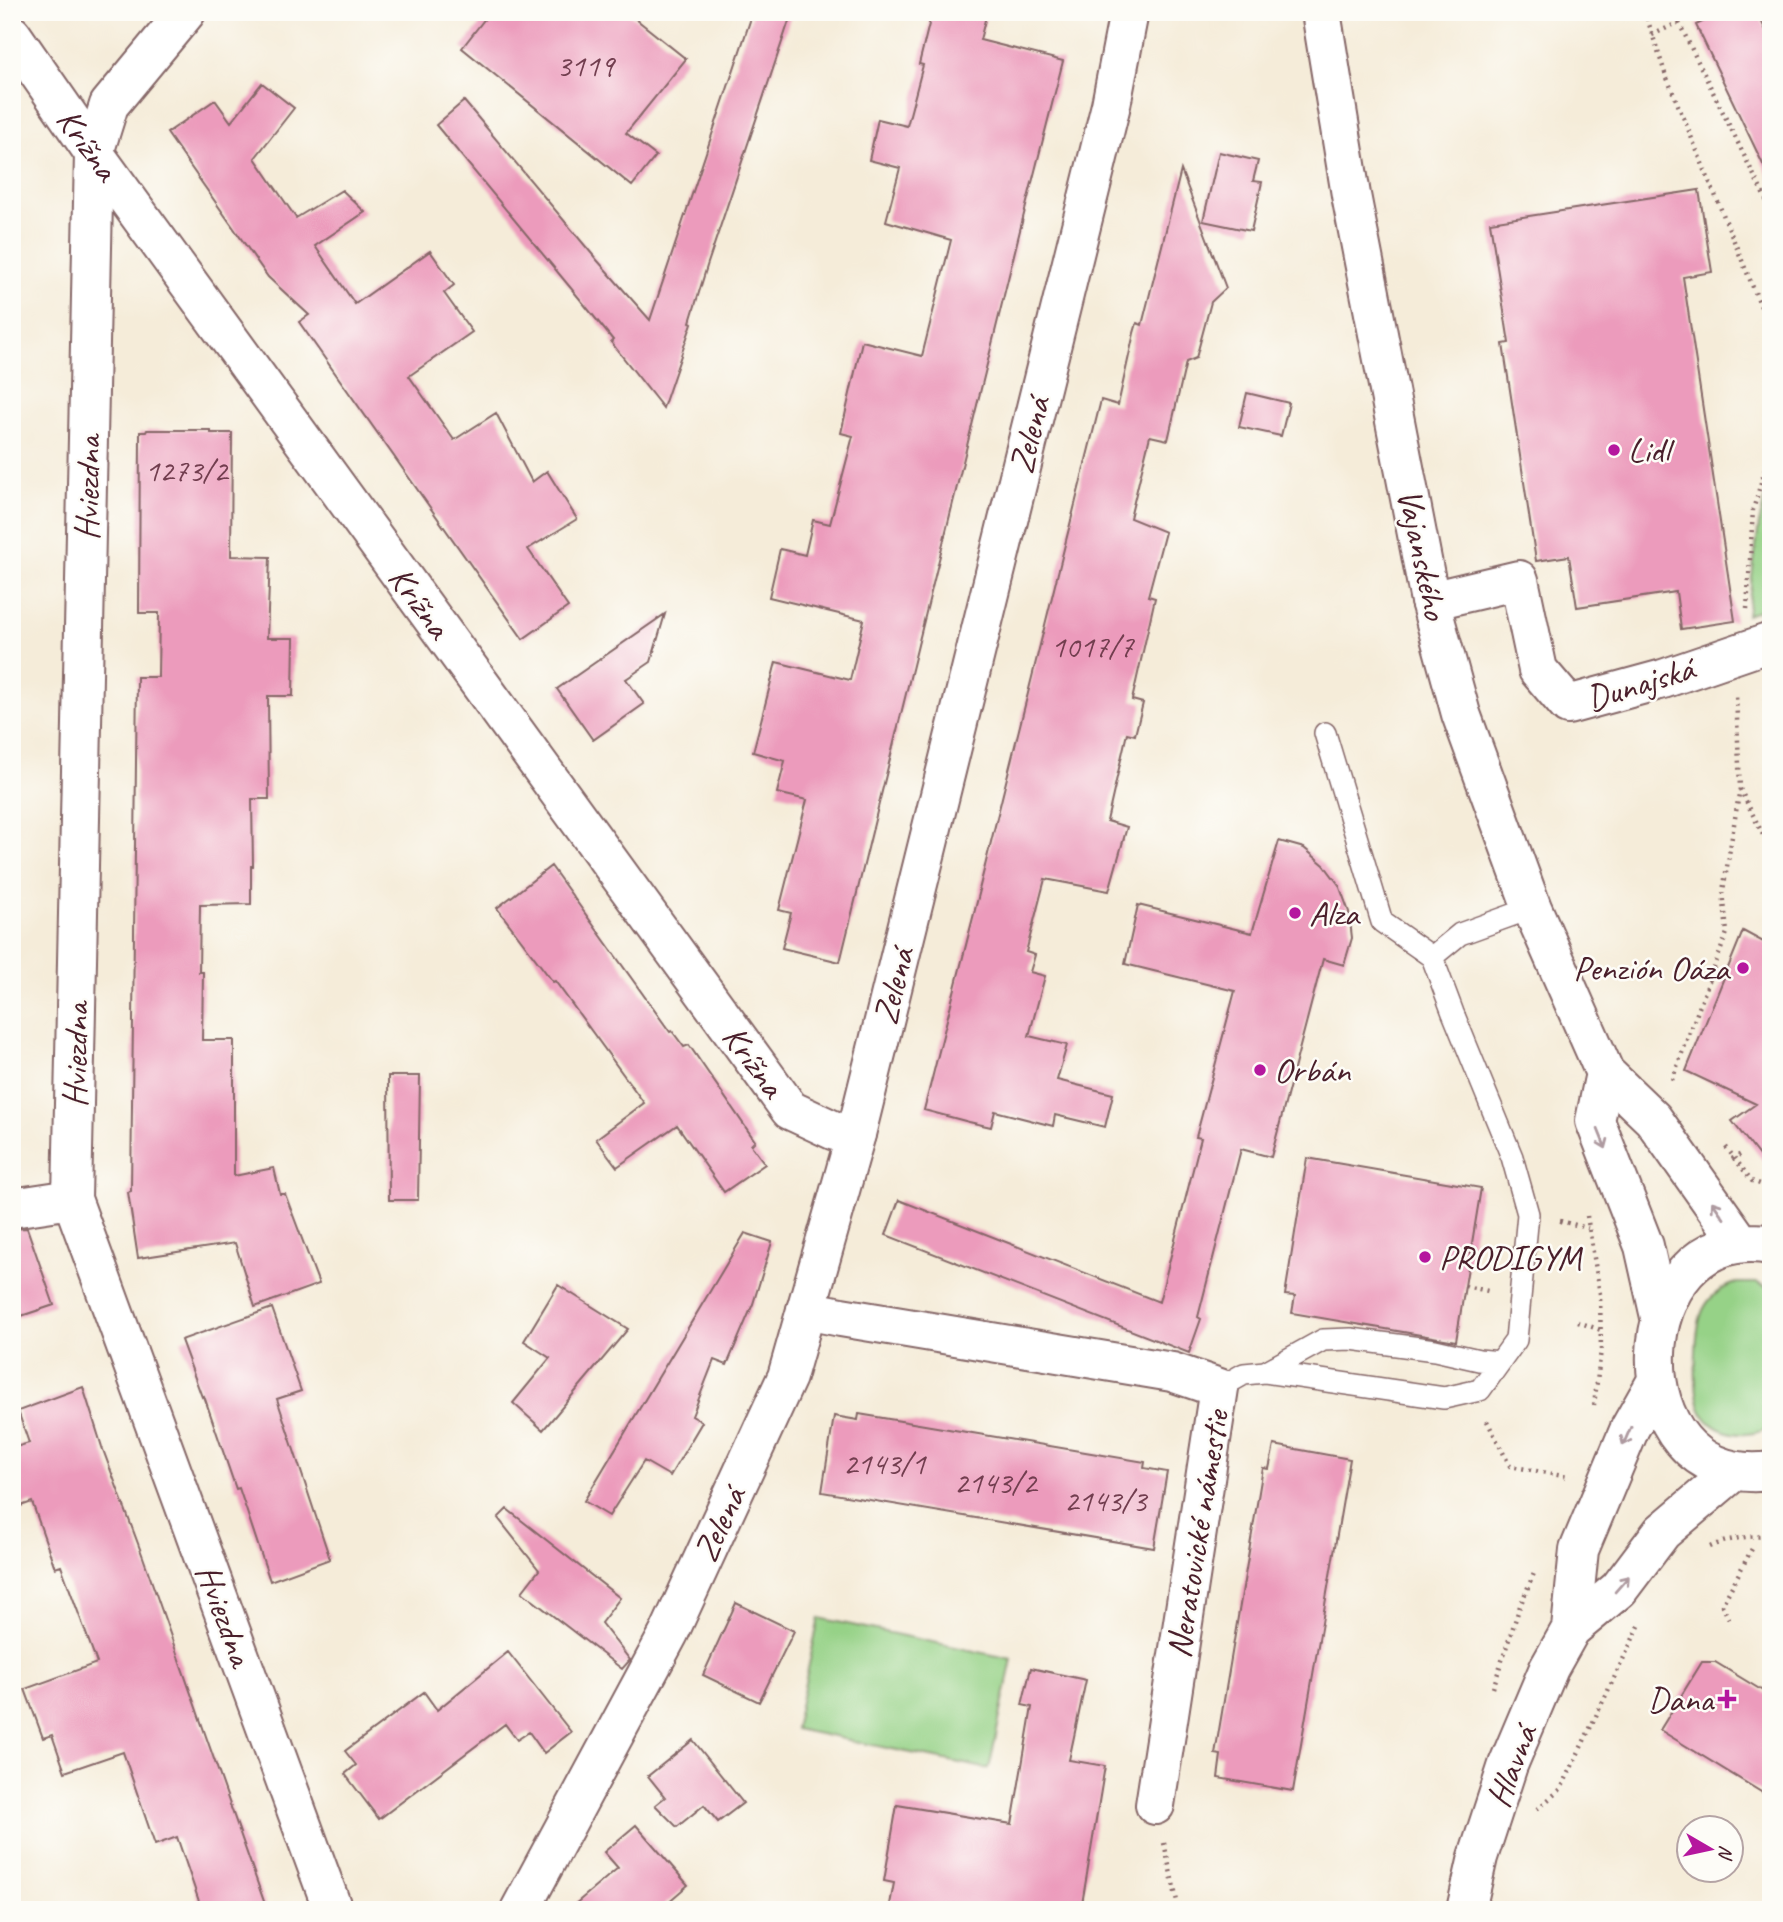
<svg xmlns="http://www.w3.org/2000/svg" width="1783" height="1922" viewBox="0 0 1783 1922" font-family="Caveat,sans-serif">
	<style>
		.green { fill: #96d287; stroke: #707859; stroke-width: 2 }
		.building { fill: #ec9bbc }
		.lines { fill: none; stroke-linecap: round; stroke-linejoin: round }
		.lane-casing { stroke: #866768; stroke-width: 24 }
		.street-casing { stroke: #866768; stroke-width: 42 }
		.secondary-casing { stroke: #866768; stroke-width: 42 }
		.path { stroke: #866768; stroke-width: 4.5; stroke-dasharray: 2 5; stroke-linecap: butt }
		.lane { stroke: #fff; stroke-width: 21 }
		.street { stroke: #fff; stroke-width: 38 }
		.secondary { stroke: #fff; stroke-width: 38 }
		.oneway { stroke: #ae9aa0 }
		.poi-dot { fill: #b5179e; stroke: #fdfcf7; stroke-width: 2.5 }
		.labels { text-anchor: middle; stroke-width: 5; stroke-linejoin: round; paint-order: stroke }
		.number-label { font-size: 32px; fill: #723e4f }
		.street-label { font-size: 35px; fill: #4a1f2b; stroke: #fdfcf7 }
		.poi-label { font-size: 35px; fill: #4a1f2b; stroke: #fdfcf7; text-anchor: start }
	</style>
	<rect width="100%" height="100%" fill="#fdfcf7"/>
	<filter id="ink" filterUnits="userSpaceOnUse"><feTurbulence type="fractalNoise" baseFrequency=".0143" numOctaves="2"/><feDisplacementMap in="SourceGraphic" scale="14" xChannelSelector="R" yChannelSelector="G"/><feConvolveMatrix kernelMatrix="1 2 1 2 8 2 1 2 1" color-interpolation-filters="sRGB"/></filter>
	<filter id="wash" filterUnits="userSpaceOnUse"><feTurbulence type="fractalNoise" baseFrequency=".00686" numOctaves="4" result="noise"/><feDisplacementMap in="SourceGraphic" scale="28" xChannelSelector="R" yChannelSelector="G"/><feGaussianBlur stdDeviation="1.57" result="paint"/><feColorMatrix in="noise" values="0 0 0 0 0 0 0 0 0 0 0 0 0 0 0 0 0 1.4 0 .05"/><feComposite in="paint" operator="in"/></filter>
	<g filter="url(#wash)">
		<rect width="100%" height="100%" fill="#f5ecd9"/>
		<!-- green -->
		<path class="green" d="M1771,473V606L1747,615L1759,524Z
			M1737,1283H1757L1771,1289V1426C1750,1441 1711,1435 1701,1410C1693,1391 1694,1326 1704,1308C1711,1295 1723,1287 1737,1283Z
			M819,1618L1012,1659L989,1769L795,1729Z"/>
		<g id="blocks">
			<!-- building -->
			<path class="building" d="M490,12H627L686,59L626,133L656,156L632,186L462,48Z
				M753,12H792L707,266L690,322L692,323L663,408L611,342L613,340L579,298L436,125L464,101L597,260L650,320Z
				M932,12H987L980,40L1063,61L1023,218L840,962L782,948L791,913L779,910L807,800L777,793L785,761L753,752L776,662L850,680L864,620L769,597L780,549L805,555L813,520L830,524L853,436L841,433L862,341L922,356L951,240L886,221L900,168L869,160L878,119L907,126L923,65L919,64Z
				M1723,12H1757L1771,41V181L1696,25Z
				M262,83L294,108L255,158L296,218L342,190L365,212L315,246L355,304L430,251L454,285L444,293L472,332L409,376L454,440L496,413L532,482L547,471L577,519L528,549L568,607L523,639L299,322L309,315L268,277L167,133L215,100L231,122Z
				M1219,152L1258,161L1253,181L1262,182L1251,231L1203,221Z
				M1181,170L1226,288L1211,302L1196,358L1186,362L1168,440L1150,436L1130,518L1165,532L1148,596L1155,598L1132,700L1143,703L1135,735L1127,733L1107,821L1127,827L1109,891L1045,879L1026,952L1035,955L1030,972L1045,976L1029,1036L1067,1045L1057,1080L1113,1094L1105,1127L1055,1115L1053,1126L995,1111L991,1127L969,1122L924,1110L980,890H979L1101,400L1118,405L1134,333L1137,323L1142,325Z
				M1699,190L1712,272L1683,277L1735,621L1681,629L1676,592L1577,607L1569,556L1536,561L1503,344L1509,343L1490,222Z
				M1247,393L1289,403L1281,436L1239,427Z
				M147,430H211V433H232L231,556L270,557L267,638H294L293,696H268L269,799H252L253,866H251V904L200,905L199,972H203L202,1040H234V1176L274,1168L280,1194H285L319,1284L255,1307L235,1243L138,1258L128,1192L131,1191L137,677H158L159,613H139L140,432H146Z
				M665,614L651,662L626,679L644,704L593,740L557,689Z
				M1279,841L1304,848L1324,865L1339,885L1349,912L1352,938L1344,965L1323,959L1271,1157L1241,1149L1198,1317L1201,1319L1189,1353L886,1235L899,1200L1159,1302L1201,1138L1196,1137L1235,991L1125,964L1138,905L1252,933Z
				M551,866L670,1032L672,1031L684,1047L689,1045L755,1141L751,1145L765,1164L724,1192L677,1125L617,1167L596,1139L644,1103L555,981L553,982L497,908Z
				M1743,931L1771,946V1171L1732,1121L1756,1104L1686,1071Z
				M388,1076H420L418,1200H389Z
				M1307,1158L1481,1188L1456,1341L1292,1313L1295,1296L1285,1295Z
				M27,1228L54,1305L12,1319V1229Z
				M745,1233L772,1242L753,1304L727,1365L714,1360L692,1416L702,1422L670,1476L644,1461L609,1516L584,1501Z
				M558,1285L628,1329L543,1430L513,1403L550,1358L524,1341Z
				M272,1308L301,1391L277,1399L330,1559L270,1581L239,1488L236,1489L204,1396L202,1397L181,1340Z
				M83,1387L102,1447L143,1557L267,1910H202L177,1837L155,1845L123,1752L65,1772L52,1735L43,1738L25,1689L97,1663L61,1566L55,1568L32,1502L12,1509V1448L29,1443L18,1411Z
				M859,1414L1145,1462L1144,1468L1167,1472L1154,1548L822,1492L834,1416L858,1420Z
				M1274,1445L1350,1459L1293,1791L1218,1778L1221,1755L1215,1754L1263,1468L1269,1469Z
				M507,1509L620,1598L601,1623L630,1660L622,1669L522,1592L539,1570L498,1518Z
				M736,1603L794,1631L759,1702L703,1675Z
				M508,1652L571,1732L544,1753L529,1732L517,1740L505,1724L379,1819L345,1774L356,1765L345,1751L424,1692L437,1710Z
				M1702,1662H1715L1771,1696V1798L1660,1730Z
				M1031,1668L1086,1680L1069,1760L1105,1766L1081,1910H889L894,1883L884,1881L897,1805L1012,1824L1032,1707L1022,1705Z
				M693,1740L743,1803L718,1822L704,1805L677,1827L655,1805L665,1797L648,1776Z
				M636,1825L688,1885L659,1910H568L618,1868L604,1852Z"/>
		</g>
	</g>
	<g filter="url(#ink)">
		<use href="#blocks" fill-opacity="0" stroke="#866768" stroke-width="2"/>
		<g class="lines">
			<defs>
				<path id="lane" d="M1325,733L1382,922L1432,957
					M1265,1372L1323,1340L1351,1339L1435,1350L1479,1360L1500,1362
					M1219,1388L1244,1374L1265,1372L1444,1398L1480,1390L1516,1340L1528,1214L1512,1157L1453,1013L1432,957L1460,934L1532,908"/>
				<g id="street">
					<path d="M186,12L109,105L94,153L72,1199L333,1910"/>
					<path id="s1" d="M12,35L94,153L790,1110L835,1131L856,1134"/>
					<path d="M1430,601L1519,580L1538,670L1568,705L1663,679L1771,642"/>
					<path d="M12,1208L72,1199"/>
					<path d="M806,1310L841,1317L1172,1372L1219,1388L1155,1805"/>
					<path d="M520,1910L669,1633L787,1377L856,1134L1111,105L1129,12"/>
				</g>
				<path id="secondary" d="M1321,12L1351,195L1430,601L1461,714L1532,908L1605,1073L1653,1119L1740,1242
					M1605,1073L1595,1121L1644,1246L1660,1317
					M1771,1245C1624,1217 1611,1492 1771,1471
					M1571,1629L1579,1550L1630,1428L1656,1382
					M1466,1910L1478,1857L1508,1765L1549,1668L1571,1629L1619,1589L1662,1532L1734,1471"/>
			</defs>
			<!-- lane casing -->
			<use href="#lane" class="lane-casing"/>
			<!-- street casing -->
			<use href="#street" class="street-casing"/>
			<!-- secondary casing -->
			<use href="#secondary" class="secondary-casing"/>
			<!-- path -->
			<path class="path" d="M1645,12L1665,73L1771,331
				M1679,23L1771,210
				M1652,35L1701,12
				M1747,609L1753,510L1771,448
				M1740,789L1771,851
				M1672,1080L1727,933L1723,891L1740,788L1736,694
				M1726,1147L1752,1181L1771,1188
				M1732,1159L1743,1153
				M1587,1216L1600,1294L1601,1350L1594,1405
				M1560,1221L1588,1228
				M1465,1286L1488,1291
				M1578,1322L1601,1330
				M1487,1421L1510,1466L1568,1477
				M1710,1547C1730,1538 1750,1535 1771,1537
				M1729,1619L1722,1605L1754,1545
				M1493,1688L1520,1606L1535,1571
				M1537,1809L1561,1789L1639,1626
				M1164,1843L1179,1910"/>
			<!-- lane -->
			<use href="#lane" class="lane"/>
			<!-- street -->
			<use href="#street" class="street"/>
			<!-- secondary -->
			<use href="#secondary" class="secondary"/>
		</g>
		<!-- one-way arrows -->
		<defs><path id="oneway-shaft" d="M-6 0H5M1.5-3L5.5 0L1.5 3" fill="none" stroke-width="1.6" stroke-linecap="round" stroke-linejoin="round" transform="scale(1.75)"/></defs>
		<g class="oneway">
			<use href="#oneway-shaft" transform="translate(1602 1139) rotate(68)"/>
			<use href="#oneway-shaft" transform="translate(1718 1210) rotate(-125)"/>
			<use href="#oneway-shaft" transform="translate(1627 1436) rotate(113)"/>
			<use href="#oneway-shaft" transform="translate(1622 1584) rotate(-49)"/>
		</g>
	</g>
	<!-- markers -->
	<g class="poi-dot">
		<circle cx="1614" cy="450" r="7"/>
		<circle cx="1295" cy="913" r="7"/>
		<circle cx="1743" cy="968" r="7"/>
		<circle cx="1260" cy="1070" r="7"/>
		<circle cx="1425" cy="1257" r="7"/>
		<path d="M1723.5 1688.5h7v7h7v7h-7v7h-7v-7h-7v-7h7z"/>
	</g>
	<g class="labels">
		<!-- number labels -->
		<g class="number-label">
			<text x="585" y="76">3119</text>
			<text x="186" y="481">1273/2</text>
			<text x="1092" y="657">1017/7</text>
			<text x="884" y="1474">2143/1</text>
			<text x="995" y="1493">2143/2</text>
			<text x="1105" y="1511">2143/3</text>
		</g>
		<!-- street labels -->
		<g class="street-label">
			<text dy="12" stroke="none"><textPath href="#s1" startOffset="133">Krížna</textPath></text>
			<text transform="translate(1029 435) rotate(-76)" y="12">Zelená</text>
			<text transform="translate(87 488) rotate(-89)" y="12">Hviezdna</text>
			<text transform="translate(1423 554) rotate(78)" y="12">Vajanského</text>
			<text transform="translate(420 602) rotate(54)" y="12">Krížna</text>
			<text transform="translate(1640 683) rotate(-17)" y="12">Dunajská</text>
			<text transform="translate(893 986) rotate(-76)" y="12">Zelená</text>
			<text transform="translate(75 1055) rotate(-89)" y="12">Hviezdna</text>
			<text transform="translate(754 1061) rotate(54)" y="12">Krížna</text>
			<text transform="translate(719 1524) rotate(-65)" y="12">Zelená</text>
			<text transform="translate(1197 1534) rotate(-81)" y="12">Neratovické námestie</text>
			<text transform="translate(225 1615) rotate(70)" y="12">Hviezdna</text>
			<text transform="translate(1511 1766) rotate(-69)" y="12">Hlavná</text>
		</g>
		<!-- poi labels -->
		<g class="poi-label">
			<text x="1628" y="462">Lidl</text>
			<text x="1309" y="925">Alza</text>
			<text x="1729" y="980" text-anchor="end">Penzión Oáza</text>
			<text x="1274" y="1082">Orbán</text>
			<text x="1439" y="1269">PRODIGYM</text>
			<text x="1713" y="1711" text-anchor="end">Dana</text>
		</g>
	</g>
	<!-- margin -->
	<rect width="1783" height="1922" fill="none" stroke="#fdfcf7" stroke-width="42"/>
	<!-- north arrow -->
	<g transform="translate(1710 1849) rotate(99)"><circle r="33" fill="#fdfcf7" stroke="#b5a4a5" stroke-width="2"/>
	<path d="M0-5L12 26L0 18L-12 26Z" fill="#b5179e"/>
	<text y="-10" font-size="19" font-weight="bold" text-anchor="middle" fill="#4a1f2b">N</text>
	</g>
</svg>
